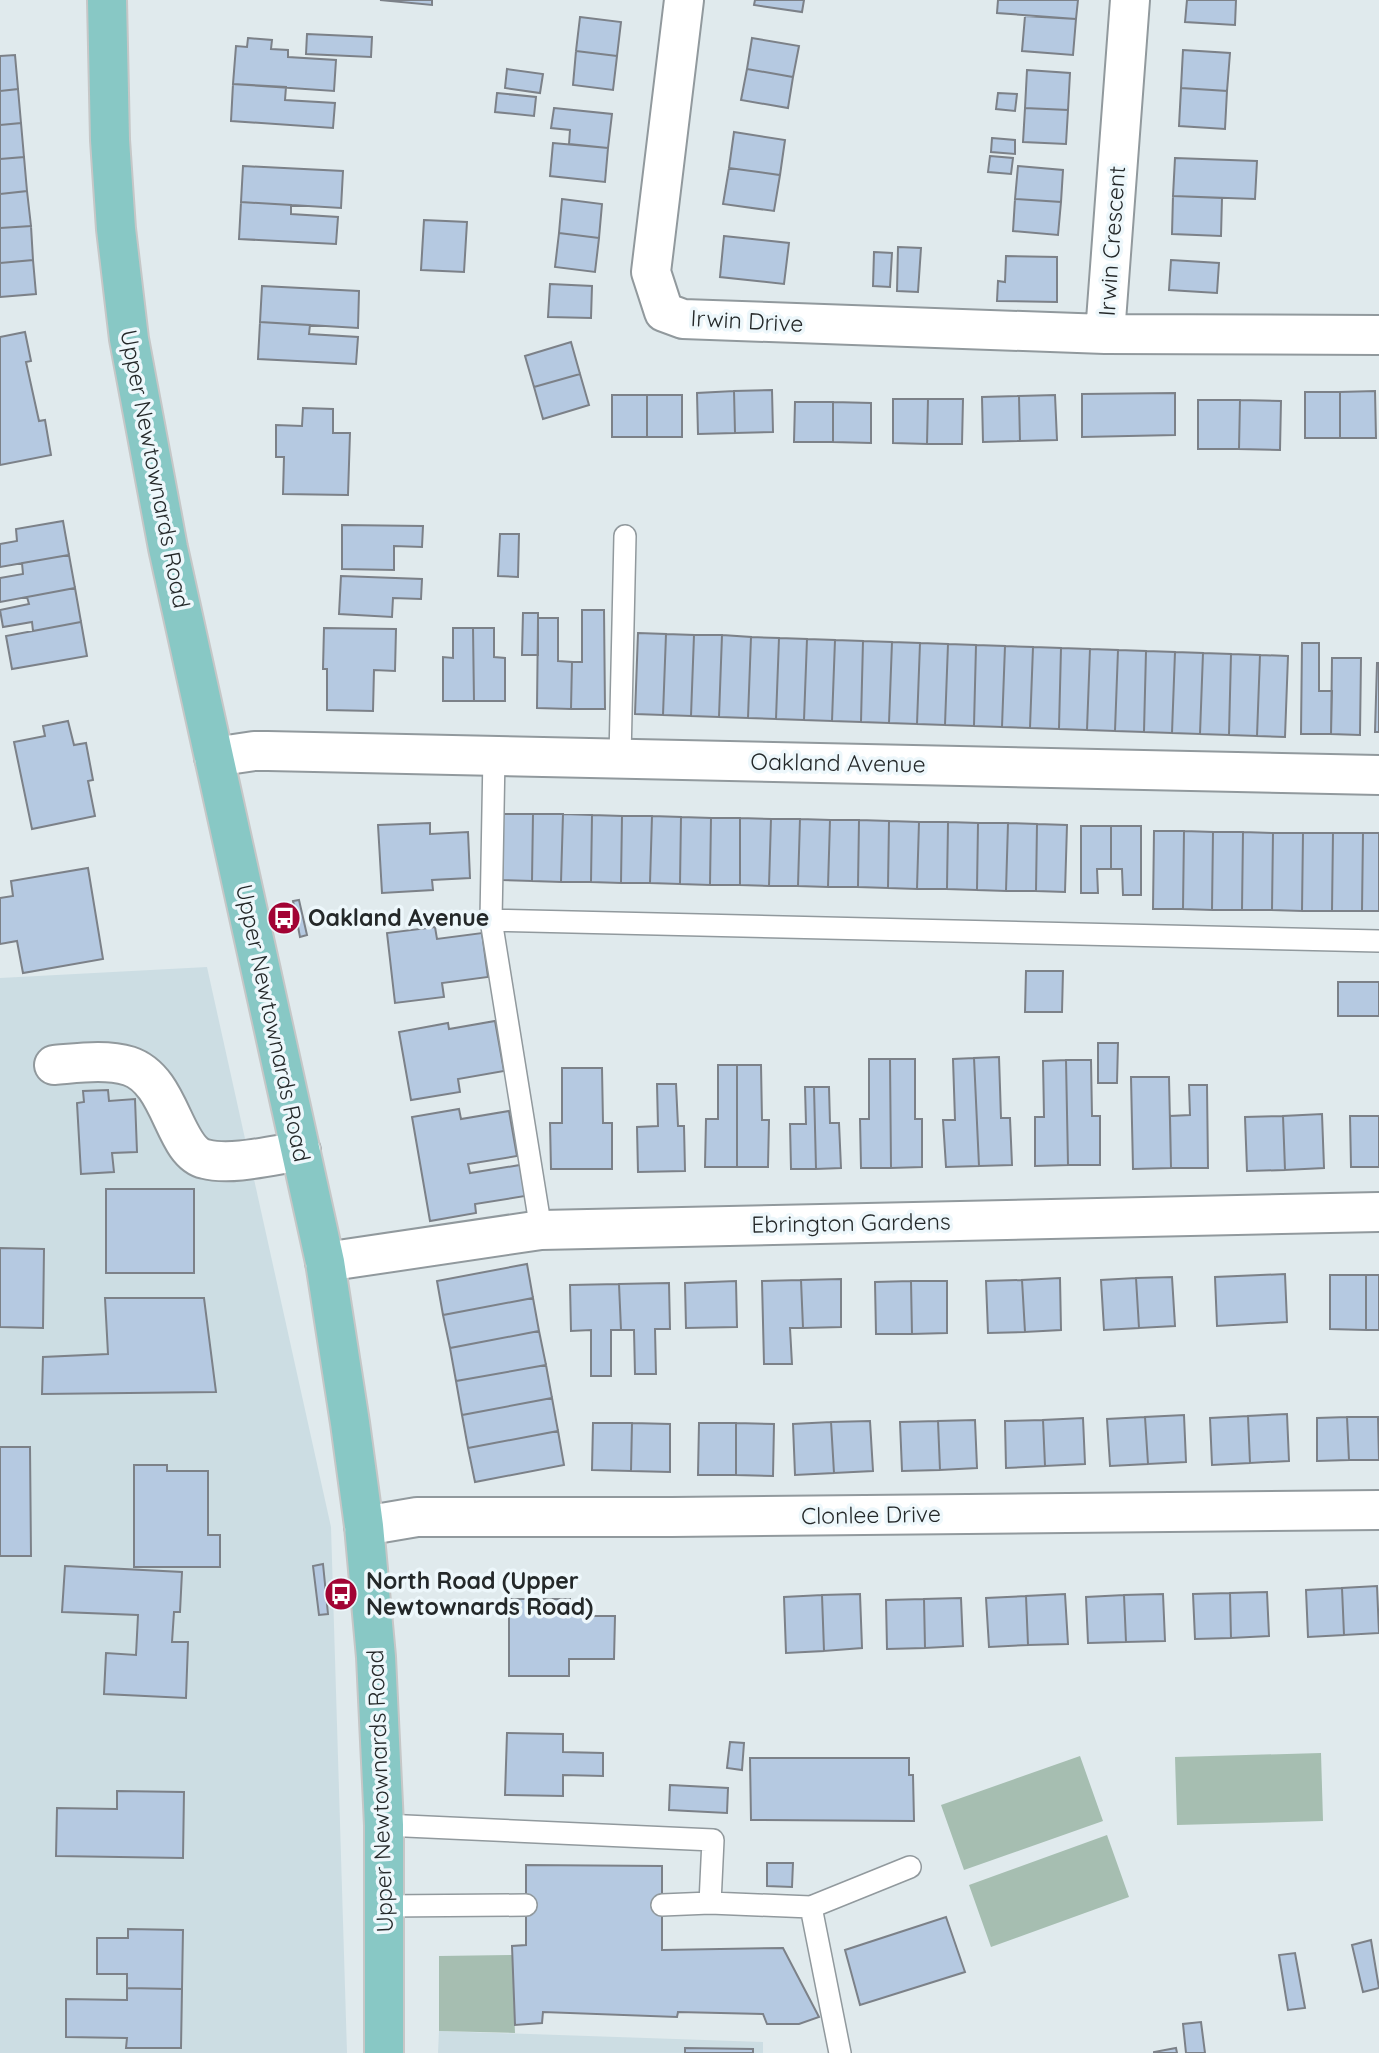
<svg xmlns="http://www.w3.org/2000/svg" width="1379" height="2053" viewBox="0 0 1379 2053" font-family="Quicksand,sans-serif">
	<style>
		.built { fill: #ccdde3 }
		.green { fill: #a6beb1 }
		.building { fill: #b5c9e1; stroke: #7c8188; stroke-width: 2 }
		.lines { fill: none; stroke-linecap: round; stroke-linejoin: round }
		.lane-casing { stroke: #91999d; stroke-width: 24 }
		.street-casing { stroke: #91999d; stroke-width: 42 }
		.primary-casing { stroke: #c6c7c7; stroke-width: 42 }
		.lane { stroke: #fff; stroke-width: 21 }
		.street { stroke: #fff; stroke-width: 38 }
		.primary { stroke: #88c8c5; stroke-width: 38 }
		.labels { text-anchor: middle; stroke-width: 7; stroke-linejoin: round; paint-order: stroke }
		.street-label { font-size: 23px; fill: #242829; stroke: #edf7fb }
		.poi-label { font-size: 23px; font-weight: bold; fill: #242829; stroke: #edf7fb; text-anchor: start }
	</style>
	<rect width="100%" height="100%" fill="#e0eaed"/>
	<!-- built -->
	<path class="built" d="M207,967L331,1527L347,2053H0V978Z
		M439,2031L763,2042V2053H438Z"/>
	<!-- green -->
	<path class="green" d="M1321,1753L1323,1821L1177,1825L1175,1757Z
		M1080,1756L1103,1821L964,1870L941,1805Z
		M1107,1835L1129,1897L991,1947L969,1885Z
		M512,1955L515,2033L439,2031V1956Z"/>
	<!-- building -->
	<path class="building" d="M380,0H432V5Z
		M755,0H804L802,12L754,5Z
		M998,0H1078L1076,19L997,13Z
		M1187,0H1236L1235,25L1185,22Z
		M1025,16L1076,19L1073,55L1022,51Z
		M580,17L621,22L617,56L576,51Z
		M307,34L372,37L371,57L306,54Z
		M248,38L272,40L271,49L288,50V57L336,60L334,91L233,84L236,46L247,47Z
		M752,38L799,46L793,77L747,69Z
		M1183,50L1230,53L1227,91L1181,88Z
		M576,51L617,56L613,90L573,85Z
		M15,55L18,89L0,91V56Z
		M507,69L543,74L540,93L505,88Z
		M747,69L793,77L788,108L741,100Z
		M1027,70L1070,73L1068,110L1025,108Z
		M233,84L286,87L285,100L335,103L333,128L231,121Z
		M1181,88L1227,91L1225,129L1179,126Z
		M18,89L21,123L0,125V91Z
		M497,93L536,97L534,116L495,112Z
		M998,93L1017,94L1015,111L996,109Z
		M554,108L612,114L608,148L569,144L570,130L551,128Z
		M1025,108L1068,110L1066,144L1023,142Z
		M21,123L24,157L0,159V125Z
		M734,132L785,140L780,175L729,168Z
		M992,138L1015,140V154L991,152Z
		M553,143L608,148L605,182L550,176Z
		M990,156L1013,158L1011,174L988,172Z
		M24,157L27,191L0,194V159Z
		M1175,158L1257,161L1255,199L1173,196Z
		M243,166L343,171L341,208L241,202Z
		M1018,166L1063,170L1061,202L1015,199Z
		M729,168L780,175L774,211L723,204Z
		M27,191L31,226L0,228V194Z
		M1173,196L1222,198L1221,236L1172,234Z
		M562,199L602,204L599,238L559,233Z
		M1015,199L1061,202L1058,235L1013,231Z
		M241,202L291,205V214L338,217L336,244L239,239Z
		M424,220L467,222L464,272L421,270Z
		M31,226L33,260L0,263V228Z
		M559,233L599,238L595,272L555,267Z
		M724,236L789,243L784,284L720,277Z
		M898,247L921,248L918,292L897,291Z
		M874,252L892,253L890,287L873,286Z
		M1006,256L1057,257V302L997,301L998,281L1005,282Z
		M33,260L36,294L0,297V263Z
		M1171,260L1219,263L1217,293L1169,290Z
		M550,284L592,286L591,318L548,317Z
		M262,286L359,291L358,328L260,322Z
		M260,322L310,325L309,334L358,337L356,364L258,359Z
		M25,332L31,361L26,362L39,421L45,420L51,455L0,465V337Z
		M571,342L580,374L534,387L525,356Z
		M580,374L589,405L543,419L534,387Z
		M772,390L773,432L735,433L734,391Z
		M734,391L735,433L698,434L697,393Z
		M1375,391L1376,438H1340V392Z
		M1305,392H1340V438H1305Z
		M1175,393V435L1082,437V394Z
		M612,395H647V437H612Z
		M647,395H682V437H647Z
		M1055,395L1057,440L1020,441L1019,396Z
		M1019,396L1020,441L983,442L982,397Z
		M893,399H928L927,444L893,443Z
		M928,399H963L962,444H927Z
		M1198,400H1240L1239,449H1198Z
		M1240,400L1281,401L1280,450L1239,449Z
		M795,402H833V442H794Z
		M833,402L871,403V443L833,442Z
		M303,408L333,409V433H350L348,495L283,494L284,457H276V425L302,426Z
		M63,521L69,555L0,567V544L17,541L16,529Z
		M342,525L423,526L422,547L394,546V570L342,569Z
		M500,534H519L518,577L498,576Z
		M69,555L75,588L0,602V578L23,574L22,563Z
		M341,576L422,579L421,599L393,598L392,617L339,614Z
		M75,588L81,622L33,631L32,622L3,627L0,610L29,604L27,597Z
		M582,610H604L605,709H571L572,662H582Z
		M523,613H538V655H522Z
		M538,618H558V661L572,662L571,709L537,708Z
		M81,622L87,656L12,669L6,636Z
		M324,628L396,629L395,671L374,670L373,711L327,710V669H323Z
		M453,628H473L474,701H443V657L453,658Z
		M473,628H494V657L505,658V701H474Z
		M638,633L666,634L663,715L635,714Z
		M666,634L694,635L691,716L663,715Z
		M694,635H722L719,717L691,716Z
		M722,635L751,637L748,718L719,717Z
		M751,637L779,638L776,719L748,718Z
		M779,638L807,639L804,720L776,719Z
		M807,639L835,640L832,721L804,720Z
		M835,640L863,641L861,722L832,721Z
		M863,641L892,642L889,723L861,722Z
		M892,642L920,643L917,724L889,723Z
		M920,643L948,644L945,725L917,724Z
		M1302,643H1319V691H1332L1331,734H1301Z
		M948,644L976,645L974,726L945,725Z
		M976,645L1005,646L1002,727L974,726Z
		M1005,646L1033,647L1030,728L1002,727Z
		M1033,647L1061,648L1059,729L1030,728Z
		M1061,648L1090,649L1087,730L1059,729Z
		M1090,649L1118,650L1115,731L1087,730Z
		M1118,650L1146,651L1144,732L1115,731Z
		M1146,651L1175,652L1172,733L1144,732Z
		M1175,652L1203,653L1200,734L1172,733Z
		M1203,653L1231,654L1229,735L1200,734Z
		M1231,654L1260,655L1257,736L1229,735Z
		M1260,655L1288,656L1285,737L1257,736Z
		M1332,658H1361L1360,735L1331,734Z
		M1377,663H1379V732H1375Z
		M68,721L74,745L86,743L93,780L88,781L95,816L32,829L14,742L45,736L43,726Z
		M503,814H533L532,881L502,880Z
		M533,814H563L561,882L532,881Z
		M563,814L592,815L591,882H561Z
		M592,815L622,816L621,883L591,882Z
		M622,816H652L650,883H621Z
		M652,816L681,817L680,884L650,883Z
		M681,817L711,818L710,885L680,884Z
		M711,818H740V885H710Z
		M740,818L771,819L769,886L740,885Z
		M771,819H800L798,886H769Z
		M800,819L830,820L828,887L798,886Z
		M830,820H859L858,887H828Z
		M859,820L889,821L888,888L858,887Z
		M889,821L919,822L917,889L888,888Z
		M919,822H948L947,889H917Z
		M948,822L978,823L977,890L947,889Z
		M430,823V834L468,832L470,878L432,880L433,890L382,893L378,825Z
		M978,823H1008L1006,891L977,890Z
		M1008,823L1037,824L1036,891H1006Z
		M1037,824L1067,825L1065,892L1036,891Z
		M1081,826H1111V869H1097L1098,893H1081Z
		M1111,826H1141V895H1123L1122,869H1111Z
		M1154,831H1184L1183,909H1153Z
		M1184,831L1213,832L1212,910L1183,909Z
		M1213,832H1243L1242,910H1212Z
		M1243,832L1273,833L1272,910H1242Z
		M1273,833H1303L1302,911L1272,910Z
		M1303,833H1333L1332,911H1302Z
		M1333,833H1363L1362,911H1332Z
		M1363,833H1379V911H1362Z
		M88,868L103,959L23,973L17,941L0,944V898L13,896L11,881Z
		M299,900L307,935L300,937L293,901Z
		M435,927L437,939L482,933L488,977L442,983L444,997L395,1003L387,933Z
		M1026,971H1063L1062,1012H1025Z
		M1338,982H1379V1016H1338Z
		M495,1021L504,1071L458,1079L460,1092L411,1100L399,1032L448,1023L449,1029Z
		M1098,1043H1118L1117,1083H1098Z
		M999,1057L1001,1118H1010L1012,1165L979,1166L974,1058Z
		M974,1058L979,1166L946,1167L943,1120H955L953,1059Z
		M869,1059H890L891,1168H861L860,1119H869Z
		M890,1059H915V1119H922V1167L891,1168Z
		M1066,1060H1091L1092,1116H1100V1165H1068Z
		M1066,1060L1068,1165L1035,1166V1117H1044L1043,1061Z
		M718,1065H737V1167H705L706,1119H718Z
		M737,1065H761L762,1120H769L768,1167H737Z
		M562,1068H602L603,1123H612V1169H551L550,1123H562Z
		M1131,1077H1169L1171,1168L1133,1169Z
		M657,1084H676L678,1126H684L685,1171L638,1172L637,1127L658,1126Z
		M1189,1085H1207L1208,1168H1171L1170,1116L1190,1115Z
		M805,1087H814L816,1169H791L790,1124H806Z
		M814,1087H829L830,1123H839L841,1168L816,1169Z
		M108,1090L109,1101L135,1099L137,1152L112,1153L114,1172L81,1174L77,1103L84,1102L83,1091Z
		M459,1109L461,1119L509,1111L517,1156L468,1164L470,1173L520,1165L525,1196L475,1204L476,1213L430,1221L412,1117Z
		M1322,1114L1324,1168L1285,1170L1283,1116Z
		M1283,1116L1285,1170L1247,1171L1245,1117Z
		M1350,1116H1379V1167H1351Z
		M106,1189H194V1273H106Z
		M0,1248L44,1249L43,1328L0,1327Z
		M527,1264L533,1298L443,1315L437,1281Z
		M1285,1274L1287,1322L1217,1326L1215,1277Z
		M1330,1275H1366V1330L1330,1329Z
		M1366,1275H1379V1330H1366Z
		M1172,1277L1175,1326L1139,1328L1136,1278Z
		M1060,1278L1061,1330L1025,1332L1022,1280Z
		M1136,1278L1139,1328L1104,1330L1101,1280Z
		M841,1279V1327L803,1328L801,1280Z
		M801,1280L803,1328H790L792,1364H764L762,1281Z
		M1022,1280L1025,1332L988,1333L986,1281Z
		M736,1281L737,1327L686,1328L685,1283Z
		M911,1281H947V1333L912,1334Z
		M911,1281L912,1334H876L875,1282Z
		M669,1283L670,1329H655L656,1374H635L634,1330H621L619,1284Z
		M619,1284L621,1330H611V1376H591V1330L571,1331L570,1285Z
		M105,1298H204L216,1392L42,1394L43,1357L108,1354Z
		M533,1298L539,1331L450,1348L443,1315Z
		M539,1331L546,1365L456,1381L450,1348Z
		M546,1365L552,1398L462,1415L456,1381Z
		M552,1398L558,1431L468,1448L462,1415Z
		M1287,1414L1289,1461L1250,1463L1248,1416Z
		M1184,1415L1186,1462L1148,1464L1145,1417Z
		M1248,1416L1250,1463L1212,1465L1210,1418Z
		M1145,1417L1148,1464L1110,1466L1107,1419Z
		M1347,1417H1378L1379,1460H1349Z
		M1347,1417L1349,1460L1317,1461V1418Z
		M1083,1418L1085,1464L1045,1466L1043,1420Z
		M975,1420L977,1468L940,1470L938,1421Z
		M1043,1420L1045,1466L1006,1468L1005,1421Z
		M870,1421L873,1471L834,1473L831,1422Z
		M938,1421L940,1470L902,1471L900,1422Z
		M831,1422L834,1473L795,1475L793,1424Z
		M593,1423H632L631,1471L592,1470Z
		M632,1423L670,1424V1472L631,1471Z
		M699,1423H736V1475H698Z
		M736,1423L774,1424L773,1476L736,1475Z
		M558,1431L564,1465L475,1482L468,1448Z
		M0,1447H30L31,1556H0Z
		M134,1465H167V1471H208V1535H220V1567H134Z
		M323,1564L328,1614L319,1615L313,1566Z
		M65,1566L182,1572L180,1612H174L172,1642H188L186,1698L104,1694L106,1653L136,1655L138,1615L62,1612Z
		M1377,1586L1379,1633L1344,1635L1342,1588Z
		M1342,1588L1344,1635L1308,1637L1306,1590Z
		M1267,1592L1269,1636L1231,1638L1230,1593Z
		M1230,1593L1231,1638L1195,1639L1193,1594Z
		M860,1594L862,1648L824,1651L822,1595Z
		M1065,1594L1068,1644L1028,1645L1026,1596Z
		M1163,1594L1165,1641L1126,1642L1124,1595Z
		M822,1595L824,1651L786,1653L784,1597Z
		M1124,1595L1126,1642L1088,1643L1086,1597Z
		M1026,1596L1028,1645L989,1647L986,1598Z
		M961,1598L963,1646L925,1648L924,1599Z
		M509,1599H570V1616H615L614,1659H569V1676H509Z
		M924,1599L925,1648L887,1649L886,1600Z
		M507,1733L563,1734V1752L603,1753V1776L563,1775V1796L505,1795Z
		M730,1742L744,1743L742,1770L727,1768Z
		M750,1758H909V1775H913L914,1821L751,1820Z
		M670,1785L728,1788L727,1813L669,1810Z
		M117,1791L184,1792L183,1858L56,1856L57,1808L117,1809Z
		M767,1863H793L792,1887L767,1886Z
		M526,1865L662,1866V1950L783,1948L819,2017L799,2024H767L763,2014L678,2012L677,2017L543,2012L542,2023L515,2025L512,1946L526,1945Z
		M946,1917L965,1972L860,2005L845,1950Z
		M128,1929L183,1930L182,1989L127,1988V1974H97V1938H128Z
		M1371,1940L1379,1988L1363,1992L1352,1945Z
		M1295,1953L1305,2008L1288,2010L1279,1955Z
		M127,1988L182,1989L181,2048H126L127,2038L66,2037V1999L127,2000Z
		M1201,2022L1205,2053H1186L1183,2024Z
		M685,2048L753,2049V2053H685Z
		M1176,2048L1177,2053H1154V2052Z"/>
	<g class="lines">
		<defs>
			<path id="lane" d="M494,755L491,920L541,1230
				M620,757L625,536
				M491,920L1379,941
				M384,1825L713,1840L710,1903L811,1907
				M662,1905L710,1903
				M384,1906L526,1905
				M840,2053L811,1907L910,1867"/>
			<path id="street" d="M684,0L651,272L664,312L683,319L1105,334
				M1130,0L1105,334L1379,335
				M214,757L254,751H268L1379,775
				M54,1065C79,1063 106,1059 129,1066C172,1080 173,1152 205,1159C232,1166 273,1155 301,1151
				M325,1262L541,1230L1379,1212
				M364,1526L417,1517H672L1379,1510"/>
			<path id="primary" d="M107,0L110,140L116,229L129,339L168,548L325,1262L350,1423L364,1526L376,1657L384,1825V2053"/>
		</defs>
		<!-- lane casing -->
		<use href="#lane" class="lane-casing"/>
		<!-- street casing -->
		<use href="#street" class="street-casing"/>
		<!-- primary casing -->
		<use href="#primary" class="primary-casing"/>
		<!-- lane -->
		<use href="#lane" class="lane"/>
		<!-- street -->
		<use href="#street" class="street"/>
		<!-- primary -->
		<use href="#primary" class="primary"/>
	</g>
	<!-- icons -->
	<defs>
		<symbol id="bus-disc" viewBox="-11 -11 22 22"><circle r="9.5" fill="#a20334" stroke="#edf7fb"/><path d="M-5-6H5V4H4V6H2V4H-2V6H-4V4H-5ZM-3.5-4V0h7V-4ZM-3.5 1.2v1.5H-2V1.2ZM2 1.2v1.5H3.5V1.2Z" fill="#fff"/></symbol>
	</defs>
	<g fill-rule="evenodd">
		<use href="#bus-disc" x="265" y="899" width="38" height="38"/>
		<use href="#bus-disc" x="322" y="1575" width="38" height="38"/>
	</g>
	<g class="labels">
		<!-- street labels -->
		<g class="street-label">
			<text transform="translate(1112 241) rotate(-86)" y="8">Irwin Crescent</text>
			<text transform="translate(747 321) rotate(3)" y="8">Irwin Drive</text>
			<text transform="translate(155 469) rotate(79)" y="8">Upper Newtownards Road</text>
			<text transform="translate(838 763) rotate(1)" y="8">Oakland Avenue</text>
			<text transform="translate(273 1023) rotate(78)" y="8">Upper Newtownards Road</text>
			<text transform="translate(851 1223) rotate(-1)" y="8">Ebrington Gardens</text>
			<text transform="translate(871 1515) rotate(-1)" y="8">Clonlee Drive</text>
			<text transform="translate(380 1791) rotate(-92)" y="8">Upper Newtownards Road</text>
		</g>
		<!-- poi labels -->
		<g class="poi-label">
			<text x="308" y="926">Oakland Avenue</text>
			<text x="366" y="1589">North Road (Upper<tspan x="366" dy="26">Newtownards Road)</tspan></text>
		</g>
	</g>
</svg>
